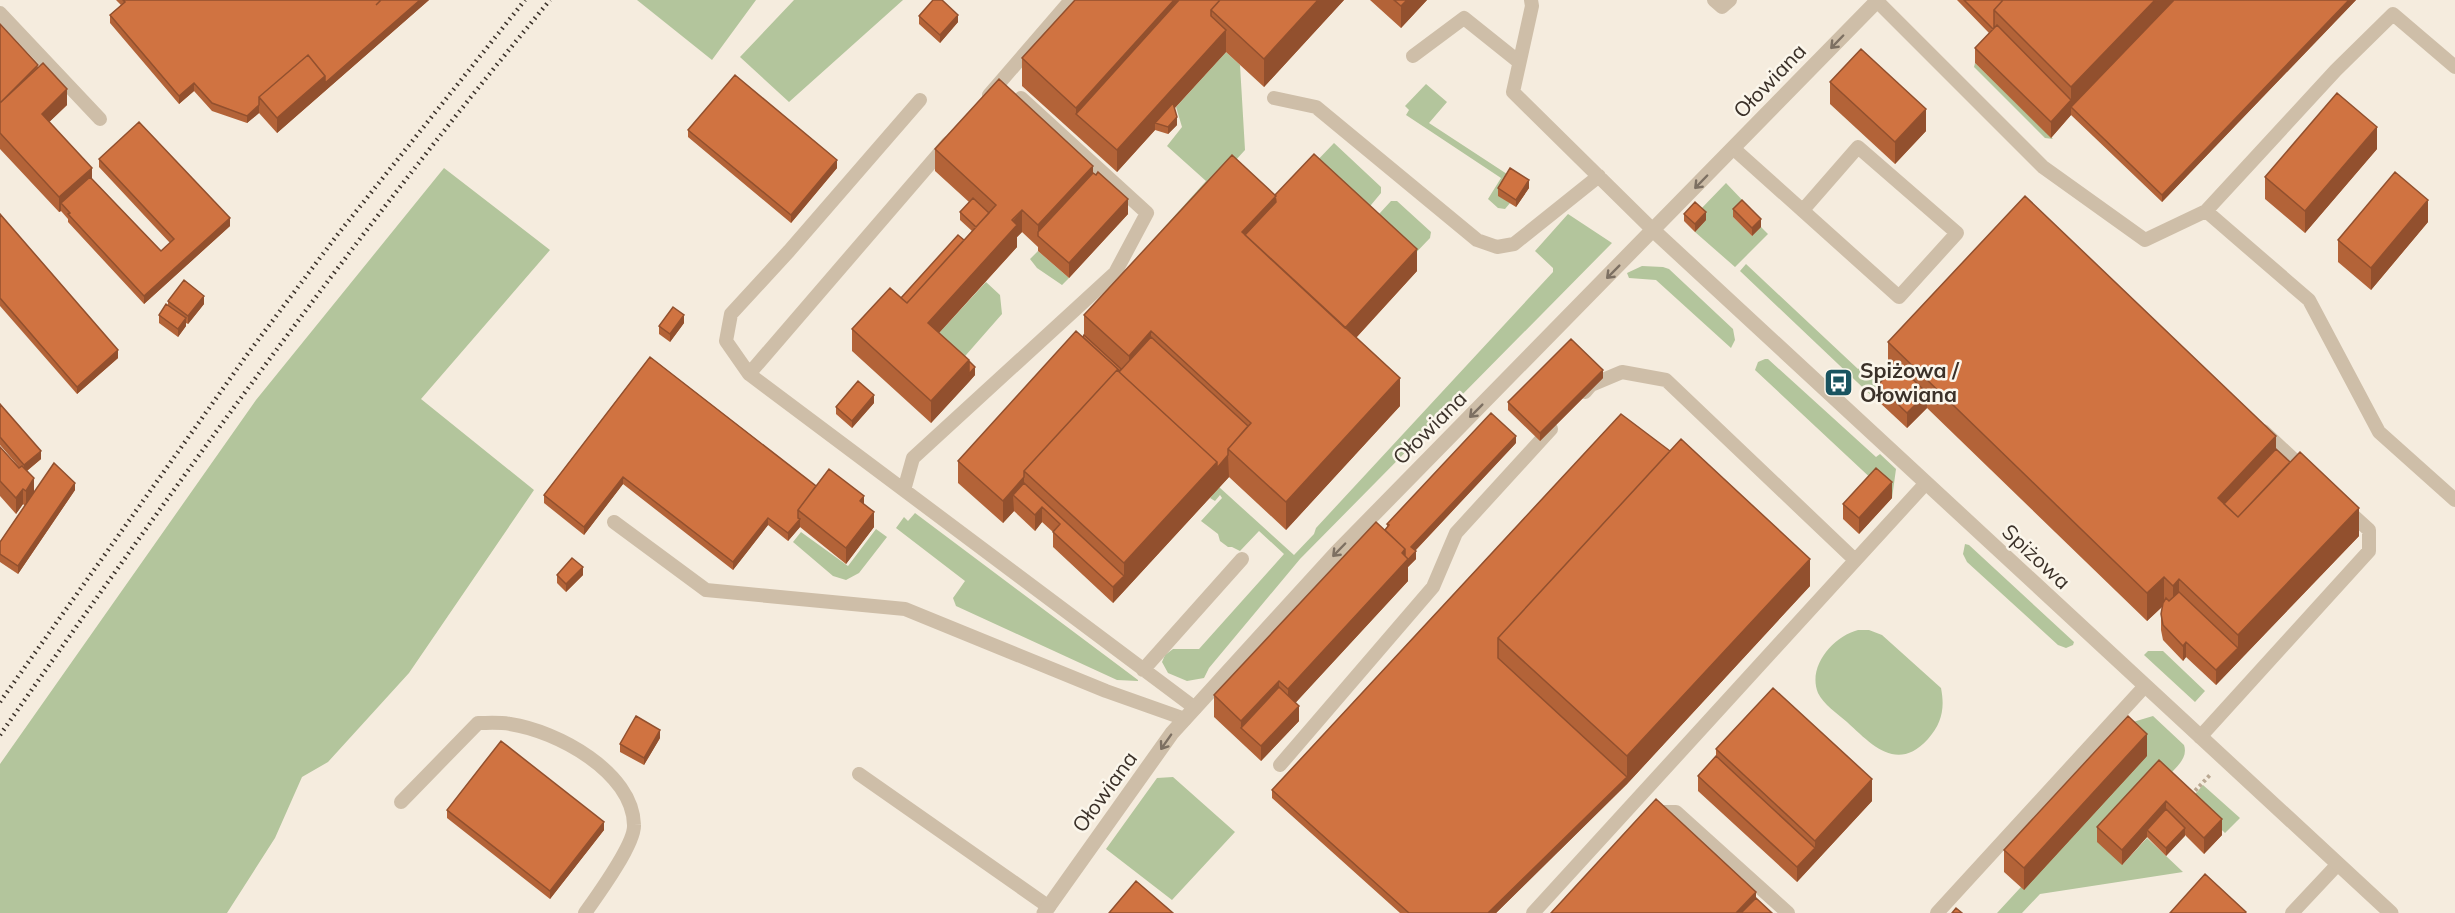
<svg xmlns="http://www.w3.org/2000/svg" width="2455" height="913" viewBox="0 0 2455 913" font-family="Mulish,sans-serif">
	<style>
		.green { fill: #b3c59c }
		.lines { fill: none; stroke-linecap: round; stroke-linejoin: round }
		.path { stroke: #baa892; stroke-width: 4; stroke-dasharray: 3 3; stroke-linecap: butt }
		.service { stroke: #cebea8; stroke-width: 14 }
		.minor { stroke: #cebea8; stroke-width: 15 }
		.rail { stroke: #3b3129; stroke-width: 4.5; stroke-dasharray: 1.5 4.5; stroke-linecap: butt }
		.wall { fill: #b36338 }
		.shaded-wall { fill: #92502e }
		.building { fill: #d07341; stroke: #92502e; stroke-width: 1.5 }
		.oneway { stroke: #7d7062 }
		.labels { text-anchor: middle; stroke-width: 5; stroke-linejoin: round; paint-order: stroke }
		.street-label { font-size: 21px; fill: #3b3129; stroke: #fbf6eb }
		.poi-label { font-size: 21px; font-weight: bold; fill: #3b3129; stroke: #fbf6eb; text-anchor: start }
	</style>
	<rect width="100%" height="100%" fill="#f5ecde"/>
	<!-- green -->
	<path class="green" d="M637,0H756L712,60Z
		M794,0H903L789,102L740,57Z
		M1226,52L1240,65L1245,150L1156,248L1151,242L1206,181L1167,146L1182,127L1176,107Z
		M1975,63L2053,139L2045,138L1974,67Z
		M1426,84L1447,102L1429,123L1510,176L1498,195L1510,203L1505,209L1498,208L1488,199L1501,178L1406,115L1409,110L1405,106Z
		M1334,143L1381,187V193L1366,211L1311,167Z
		M444,168L550,250L421,399L534,490L409,673L328,762L302,777L275,838L227,913H0V764L256,400Z
		M1726,183L1746,204L1733,217L1752,236L1761,227L1768,234L1735,267L1695,232L1706,220L1698,212Z
		M1391,201H1397L1431,232L1430,238L1407,262L1368,226Z
		M1568,214L1612,243L1300,559L1209,668L1204,678L1187,681L1168,673L1162,662L1165,655L1173,649H1199L1284,554L1259,531L1240,551L1232,547H1228L1220,541L1218,534L1201,521L1222,498L1220,495L1215,501L1210,498L1219,487L1294,555L1314,534L1316,528L1553,272V268L1535,251Z
		M1038,251L1069,278L1062,285L1037,268L1030,259Z
		M1746,264L1858,369L1861,367L1873,379L1897,380L1877,401L1740,271Z
		M1642,266L1663,267L1669,269L1733,329L1735,340L1731,348L1656,280L1629,278L1627,273Z
		M986,282L1000,295L1002,314L959,363L928,345Z
		M1765,359H1768L1876,457L1880,454L1896,469L1892,498L1755,370L1758,362Z
		M915,513L1138,680V681L1117,680L956,606L953,598L965,581L896,528L904,517L908,521Z
		M876,529L887,537L859,573L846,580L833,576L793,542L801,532L848,566Z
		M1965,544L1969,545L2074,642L2073,645L2066,648L2058,645L1967,562L1963,554Z
		M1858,630H1869L1882,635L1941,688C1945,708 1942,723 1928,739C1897,773 1872,745 1847,722C1838,714 1823,704 1818,693C1807,666 1834,636 1858,630Z
		M2148,651H2163L2205,691L2195,702L2144,655Z
		M2153,716L2184,745C2189,760 2173,769 2165,780C2150,803 2135,840 2122,865L2147,838L2183,872L2040,894L2022,913H1997L2021,887L2133,722Z
		M1173,777L1235,832L1172,900L1106,849L1157,778Z
		M2203,785L2240,818L2225,833L2190,800Z"/>
	<g class="lines">
		<!-- path -->
		<path class="path" d="M2191,795L2210,775"/>
		<!-- service -->
		<path class="service" d="M1531,0L1532,6L1513,92L1654,231
			M1714,0L1722,7L1730,0
			M1877,1L2043,167L2145,240L2206,211L2336,70L2393,14L2455,67
			M0,13L100,119
			M1413,56L1464,18L1519,62
			M989,95L1071,0
			M1274,98L1316,107L1477,240L1497,247L1514,244L1599,176
			M948,143L749,374L1195,708
			M1734,149L1899,297L1957,233L1858,147L1803,210
			M2206,211L2309,300L2379,432L2455,500
			M749,374L726,341L731,314L789,251L920,100
			M1585,392L1591,385L1622,372L1666,380L1855,560
			M2263,431L2306,471
			M904,490L913,458L1115,273L1147,213L1021,98
			M614,522L706,590L905,609L1106,691L1185,719
			M1143,670L1242,559
			M2200,737L2369,551V530L2346,509
			M1280,765L1433,587L1456,533L1551,429
			M859,774L1049,907
			M401,802L478,723C488,723 500,722 510,724C557,731 633,772 634,825C635,844 597,896 585,913
			M1654,819L1660,812H1676L1788,913
			M1533,913L1926,483
			M1937,913L2145,686
			M2292,913L2338,864"/>
		<!-- minor -->
		<path class="minor" d="M1654,231L2391,913
			M1044,913L1172,733L1336,553L1878,0"/>
		<!-- rail -->
		<path class="rail" d="M0,702L249,352L338,234L525,0
			M0,735C176,484 354,236 550,0"/>
	</g>
	<!-- wall -->
	<path class="wall" d="M116,0H429L277,133L259,113L247,123L212,111L194,91L179,104L110,23V15L121,5Z
		M1075,0H1344L1264,87L1226,52L1174,109L1177,125L1168,134L1155,130L1117,172L1022,86V58Z
		M1370,0H1427L1401,28Z
		M1957,0H2356L2162,202L2071,115L2051,138L1975,63V48L1989,33Z
		M919,16L958,22L940,43L919,24Z
		M0,24L38,67L67,105L49,122L92,179L161,251L170,243L99,167V159L230,226L144,304L68,222V219L61,211L59,212L0,149Z
		M1830,82L1926,131L1895,164L1830,104Z
		M688,130L837,168L791,223L688,137Z
		M935,149L1093,173L1128,214L1069,278L1038,251V247L1022,232L1017,237V247L939,333L969,361L975,375L931,423L852,351V329L901,298L964,240L972,231L960,220V212L969,202L935,171Z
		M2377,149L2305,233L2265,199V177Z
		M1498,188H1529L1516,207L1498,196Z
		M1275,195L1417,271L1356,338L1400,406L1286,530L1229,477L1113,603L1053,547V532L1042,522L1035,531L1014,511L1003,523L958,483V461L1084,335V315Z
		M1733,209L1761,227L1752,236L1733,217Z
		M0,214L118,358L77,394L0,306Z
		M1684,214L1706,220L1695,232L1684,221Z
		M2428,222L2371,290L2338,262V240Z
		M168,301L204,304L188,324L186,323V326L178,337L159,323V315L168,305Z
		M684,323L670,342L659,334V326Z
		M1888,342L2276,449L2359,536L2216,685L2186,657L2183,661L2163,640L2161,630V614L2163,606L2147,621L1927,408L1907,428L1878,401V385L1890,372L1888,370Z
		M650,357L816,486L864,504L874,527L846,564L800,527L788,541L768,525L733,570L623,484L584,535L544,503V495Z
		M1603,378L1540,441L1508,410V402Z
		M874,403L852,428L836,414V407Z
		M0,404L41,459L27,471L34,492L75,490L18,574L0,562V542L25,506L23,504L16,514L0,496V447L20,468L0,445Z
		M1621,414L1810,586L1627,784L1496,913H1400L1272,798V790Z
		M1516,443L1415,551L1416,559L1408,567V581L1295,703L1299,721L1261,761L1214,717V695L1385,530L1387,527V524Z
		M1892,498L1859,534L1843,519V504Z
		M557,575H583L566,592L557,583Z
		M660,738L644,765L620,752V744Z
		M1716,749L1872,801L1797,882L1698,791V776L1716,756Z
		M2147,756L2024,890L2004,872V850Z
		M2159,760L2222,835L2204,854L2185,835L2166,856L2147,837L2122,865L2097,842V827Z
		M447,810L604,830L550,899L447,818Z"/>
	<!-- shaded-wall -->
	<path class="shaded-wall" d="M420,0H429L277,133V118L325,76Z
		M1174,0H1186L1076,114V108Z
		M1318,0H1344L1264,87V59Z
		M1407,0H1427L1401,28V6Z
		M2155,0H2181L2071,107V115L2051,138V122L2071,100V87Z
		M2349,0H2356L2162,202V195Z
		M958,15V22L940,43V35Z
		M1226,30V52L1160,124L1155,123V130L1117,172V150Z
		M194,83V91L179,104V96Z
		M67,89V105L42,129V114Z
		M259,105V113L247,123V116Z
		M1926,109V131L1895,164V142Z
		M1177,117V125L1168,134V127Z
		M2377,127V149L2305,233V211Z
		M837,160V168L791,223V215Z
		M1093,166V188L1038,236V247V225Z
		M92,168V183L61,203V211L59,212V197Z
		M1529,180V188L1516,207V200Z
		M1276,196V224L1253,248L1242,232Z
		M1128,199V214L1069,278V263Z
		M2428,200V222L2371,290V268Z
		M1022,210V232L1017,237V247L928,345V323Z
		M1706,212V220L1695,232V224Z
		M230,218V226L144,304V296Z
		M1761,219V227L1752,236V228Z
		M1417,249V271L1342,353V331Z
		M204,296V304L188,324V316Z
		M684,315V323L670,342V334Z
		M186,318V326L178,337V329Z
		M1151,331V359L1129,376V356Z
		M118,350V358L77,394V387Z
		M969,360V382L931,423V401Z
		M975,367V375L969,382V374Z
		M1603,370V378L1540,441V433Z
		M1400,378V406L1286,530V502Z
		M1927,393V408L1907,428V413Z
		M874,395V403L852,428V421Z
		M1516,436V443L1411,555V547Z
		M2276,436V464L2225,518L2218,498Z
		M41,451V459L24,473V465Z
		M1228,455L1229,477L1113,603V587L1124,576V563L1217,462Z
		M623,477V484L584,535V527Z
		M1024,477V498L1013,495L1014,511L1003,523V501Z
		M34,478V493L26,506V491Z
		M1892,482V498L1859,534V518Z
		M75,483V490L18,574V566Z
		M23,489V504L16,514V498Z
		M864,496V511L860,501Z
		M1042,507V522L1035,531V515Z
		M2359,508V536L2216,685V670L2238,648V635Z
		M874,512V527L846,564V548Z
		M768,518V525L733,570V562Z
		M800,519V527L788,541V533Z
		M1405,549L1416,551V559L1408,567V581L1288,711V689Z
		M1810,559V586L1627,784L1496,913H1488L1627,777V756Z
		M583,567V575L566,592V584Z
		M2164,577V605L2147,621V593Z
		M2179,579V607L2173,614V586Z
		M2186,642V657L2183,661V646Z
		M1279,681V703L1241,728V721Z
		M1299,706V721L1261,761V746Z
		M660,730V738L644,765V758Z
		M2147,734V756L2024,890V868Z
		M1872,779V801L1797,882V867L1815,848V841Z
		M2166,801V817L2147,830V837L2122,865V850Z
		M2222,819V835L2204,854V838Z
		M604,822V830L550,899V891Z
		M2185,828V836L2166,856V848Z
		M1756,892V913H1736Z"/>
	<!-- building -->
	<path class="building" d="M123,0H381L376,5L381,0H420L325,83V76L308,55L259,97V105L247,116L212,103L194,83L179,96L110,15L125,2Z
		M933,0H942L958,15L940,35L919,16Z
		M1075,0H1174L1076,108L1022,58Z
		M1179,0H1220L1211,10V16L1226,30L1117,150L1076,114Z
		M1220,0H1318L1264,59L1211,10Z
		M1394,0H1407L1401,6Z
		M1964,0H2003L1994,10V28L1993,29Z
		M2003,0H2155L2071,87L1994,10Z
		M2174,0H2349L2162,195L2071,107Z
		M0,24L38,65L0,103Z
		M1997,25L2071,100L2051,122L1975,48Z
		M1861,49L1926,109L1895,142L1830,82Z
		M308,55L325,76L277,118L259,97Z
		M43,63L67,89L42,114L92,168L59,197L0,133V103Z
		M735,75L837,160L791,215L688,130Z
		M999,79L1093,166L1038,225L1022,210L1012,220L1017,225L928,323L969,360L931,401L852,329L890,288L907,303L996,205L935,149Z
		M2337,93L2377,127L2305,211L2265,177Z
		M1173,103L1177,117L1168,127L1155,123Z
		M139,122L230,218L144,296L68,214L70,213L61,203L90,177L161,251L174,239L99,159Z
		M1314,154L1417,249L1345,328L1245,235L1276,202L1275,195Z
		M1232,155L1276,196L1242,232L1400,378L1286,502L1228,449L1251,423L1151,331L1129,356L1084,315Z
		M1510,168L1529,180L1516,200L1498,188Z
		M1098,172L1128,199L1069,263L1038,236V232L1093,173L1096,175Z
		M2395,172L2428,200L2371,268L2338,240Z
		M2025,196L2276,436L2218,498L2238,517L2300,452L2359,508L2238,635L2179,579L2173,586L2164,577L2147,593L1888,342Z
		M973,198L989,213L976,227L960,212Z
		M1742,200L1761,219L1752,228L1733,209Z
		M1695,202L1706,212L1695,224L1684,214Z
		M0,214L118,350L77,387L0,298Z
		M958,235L964,240L907,303L901,298Z
		M184,280L204,296L188,316L168,301Z
		M166,304L186,318L178,329L159,315Z
		M673,307L684,315L670,334L659,326Z
		M1076,331L1120,371L1151,337L1248,426L1228,449V455L1217,468V462L1117,370L1024,471V477L1003,501L958,461Z
		M1084,335L1121,369L1120,371L1083,337Z
		M1571,339L1603,370L1540,433L1508,402Z
		M650,357L816,486L798,510V518L800,519L788,533L768,518L733,562L623,477L584,527L544,495Z
		M969,361L975,367L969,374Z
		M1897,364L1927,393L1907,413L1878,385Z
		M1117,370L1217,462L1124,563L1024,471Z
		M858,381L874,395L852,421L836,407Z
		M0,404L41,451L24,465L0,437Z
		M1491,413L1516,436L1411,547L1416,551L1405,563L1408,559L1405,556V549L1385,530L1389,525L1387,524Z
		M1621,414L1670,451L1498,638V658L1627,777L1488,913H1409L1272,790Z
		M1681,439L1810,559L1627,756L1498,638Z
		M0,447L19,468L22,466L34,478L26,491L23,489L16,498L0,481Z
		M2276,449L2290,462L2238,517L2224,504Z
		M54,463L75,483L18,566L0,554V542Z
		M1876,468L1892,482L1859,518L1843,504Z
		M829,469L864,496L860,501L874,512L846,548L798,510Z
		M1024,483L1124,576L1113,587L1053,532L1060,524L1042,507L1035,515L1013,495Z
		M1376,522L1405,549L1402,553L1408,559L1288,689L1279,681L1241,721L1214,695Z
		M572,558L583,567L566,584L557,575Z
		M2179,592L2238,648L2216,670L2186,642L2183,646L2163,625L2161,614L2163,603L2166,598L2169,601Z
		M1279,687L1299,706L1261,746L1241,728Z
		M1773,688L1872,779L1815,841L1716,749Z
		M636,716L660,730L644,758L620,744Z
		M2128,716L2147,734L2024,868L2004,850Z
		M501,741L604,822L550,891L447,810Z
		M1716,756L1815,848L1797,867L1698,776Z
		M2159,760L2222,819L2204,838L2166,801L2122,850L2097,827Z
		M1656,799L1756,892L1736,913H1551Z
		M2166,809L2185,828L2166,848L2147,830Z
		M2205,874L2246,912L2245,913H2170Z
		M1136,881L1173,913H1109Z
		M1756,898L1772,913H1741Z
		M1956,908L1962,913H1952Z"/>
	<!-- one-way arrows -->
	<defs><path id="oneway-shaft" d="M-6 0H5M1.5-3L5.5 0L1.5 3" fill="none" stroke-width="1.6" stroke-linecap="round" stroke-linejoin="round" transform="scale(1.5)"/></defs>
	<g class="oneway">
		<use href="#oneway-shaft" transform="translate(1837 42) rotate(134)"/>
		<use href="#oneway-shaft" transform="translate(1701 182) rotate(134)"/>
		<use href="#oneway-shaft" transform="translate(1613 272) rotate(135)"/>
		<use href="#oneway-shaft" transform="translate(1476 411) rotate(135)"/>
		<use href="#oneway-shaft" transform="translate(1339 550) rotate(134)"/>
		<use href="#oneway-shaft" transform="translate(1166 742) rotate(125)"/>
	</g>
	<!-- icons -->
	<defs>
		<symbol id="bus-square" viewBox="-11 -11 22 22"><rect x="-9" y="-9" width="18" height="18" rx="4" fill="#1a5460" stroke="#fbf6eb"/><path d="M-5-6H5V4H4V6H2V4H-2V6H-4V4H-5ZM-3.5-4V0h7V-4ZM-3.5 1.2v1.5H-2V1.2ZM2 1.2v1.5H3.5V1.2Z" fill="#fff"/></symbol>
	</defs>
	<g fill-rule="evenodd">
		<use href="#bus-square" x="1822" y="366" width="33" height="33"/>
	</g>
	<g class="labels">
		<!-- street labels -->
		<g class="street-label">
			<text transform="translate(1770 81) rotate(-46)" y="7">Ołowiana</text>
			<text transform="translate(1430 428) rotate(-45)" y="7">Ołowiana</text>
			<text transform="translate(2036 557) rotate(43)" y="7">Spiżowa</text>
			<text transform="translate(1105 792) rotate(-54)" y="7">Ołowiana</text>
		</g>
		<!-- poi labels -->
		<g class="poi-label">
			<text x="1860" y="378">Spiżowa /<tspan x="1860" dy="24">Ołowiana</tspan></text>
		</g>
	</g>
</svg>
